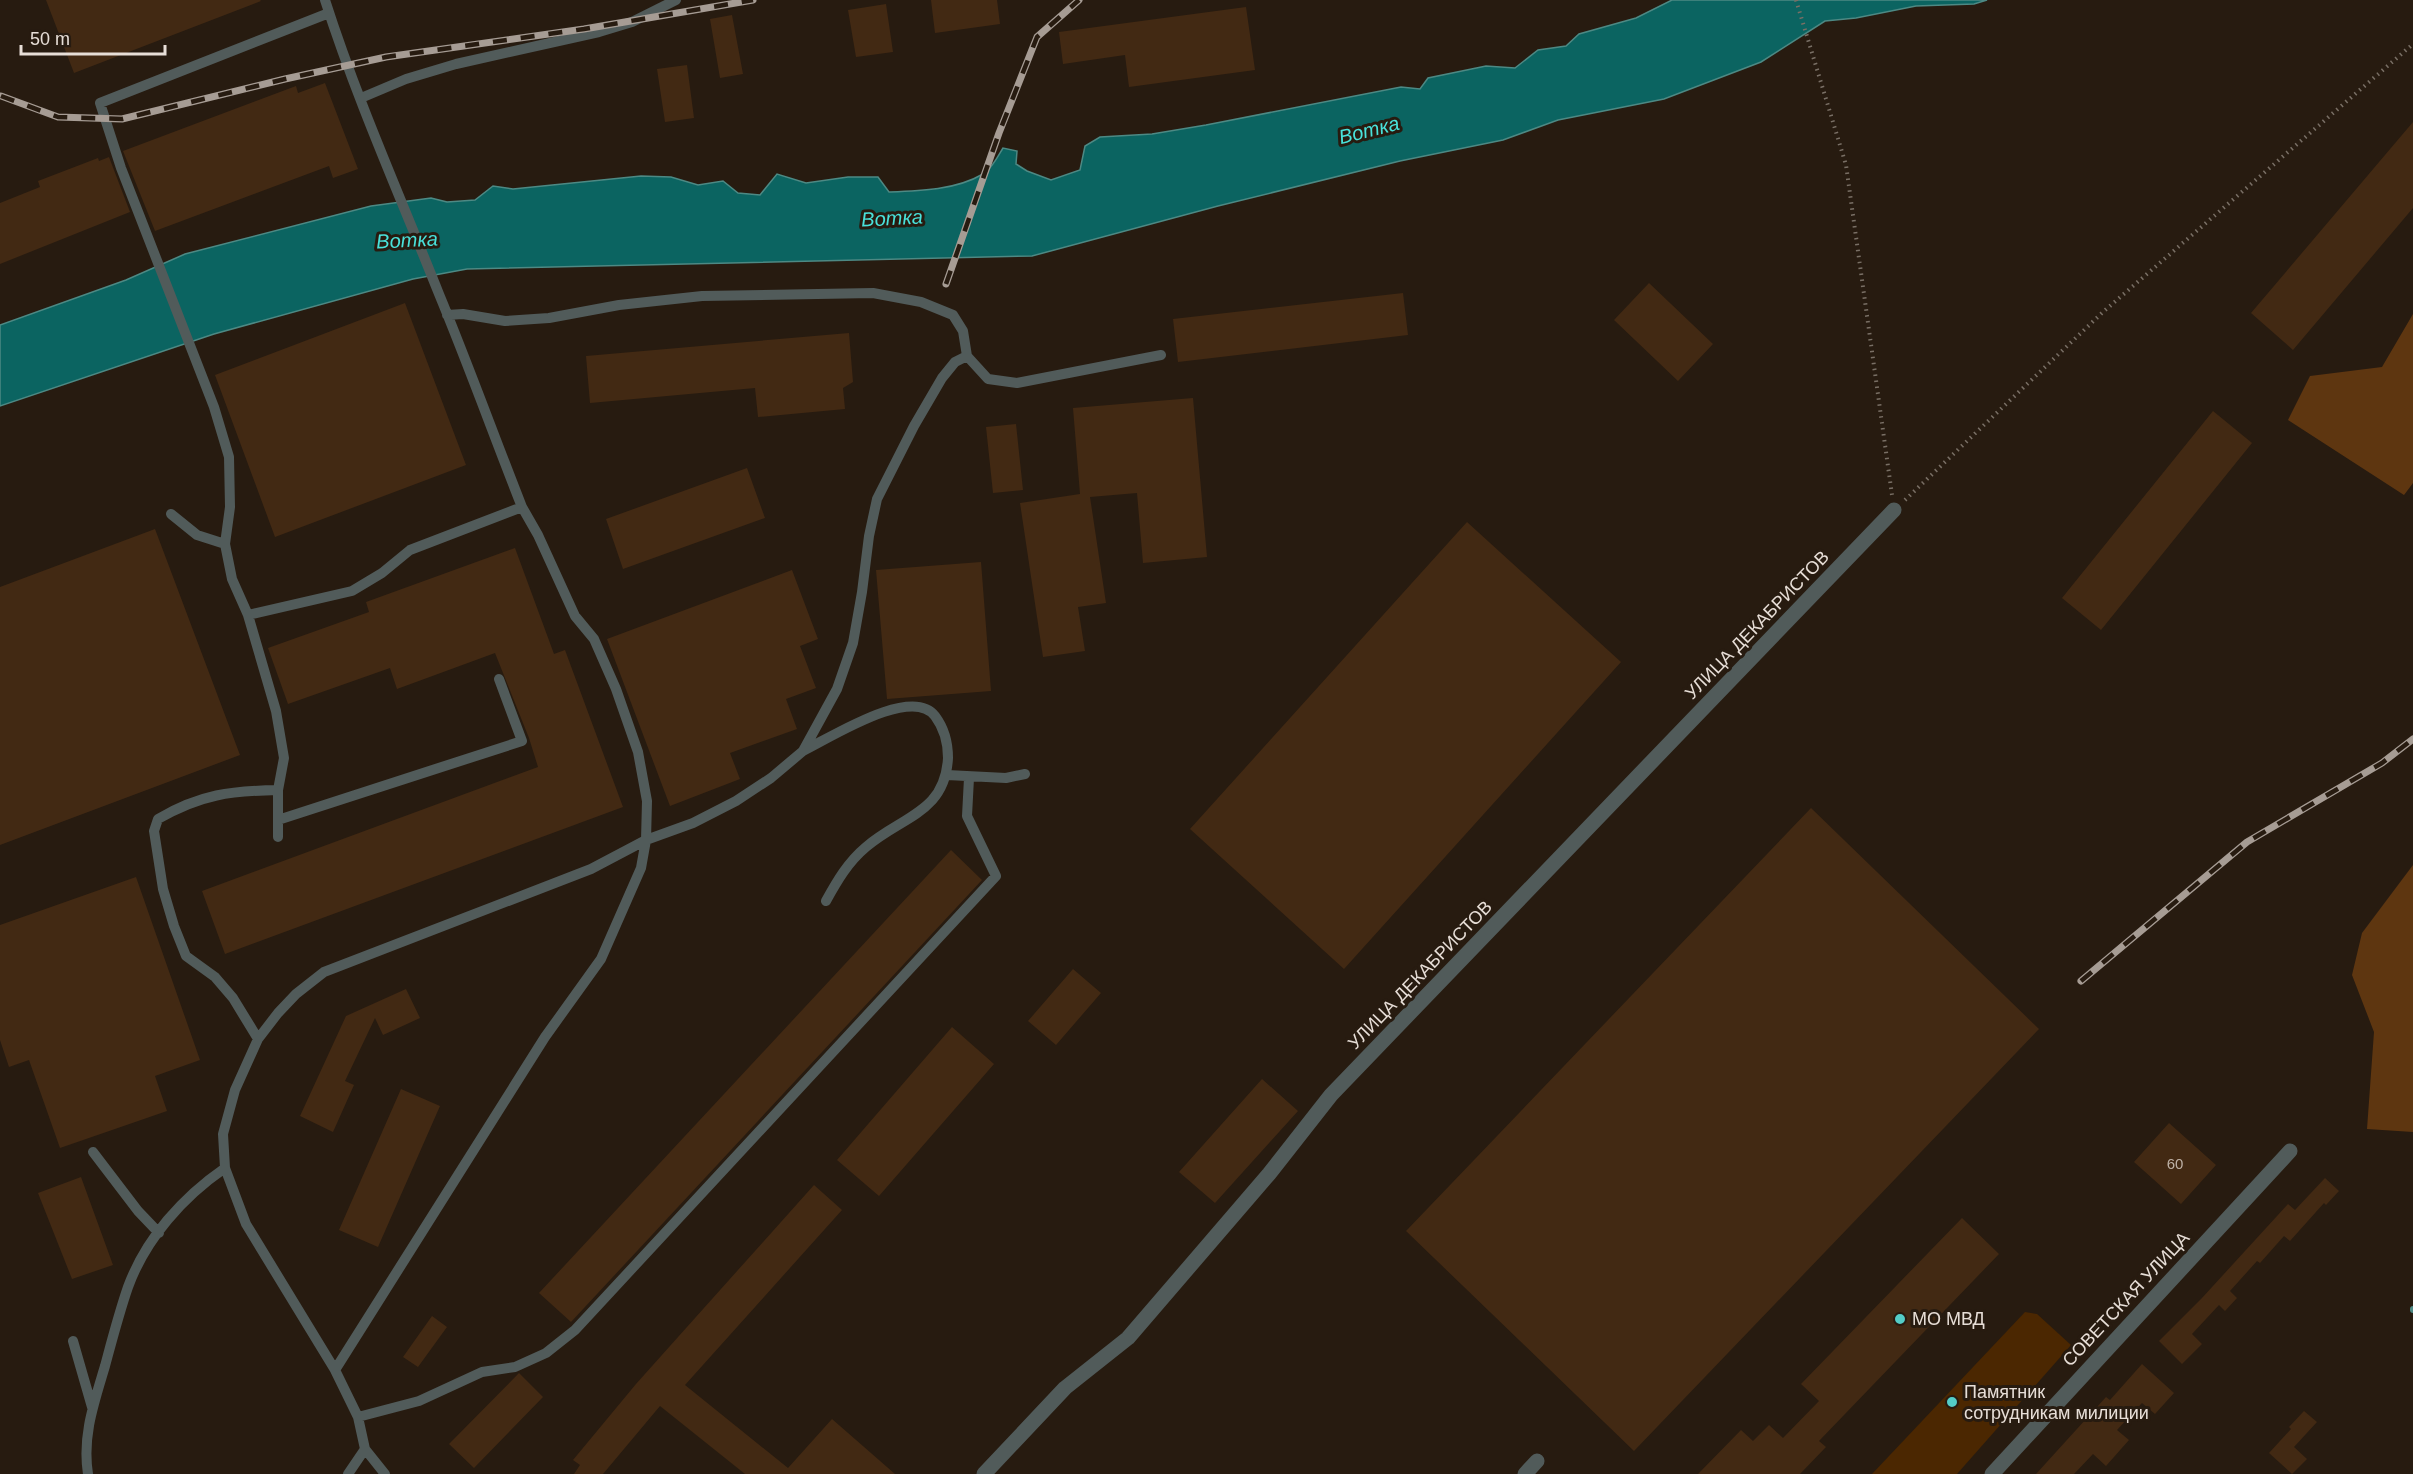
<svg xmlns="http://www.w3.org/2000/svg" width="2413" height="1474" viewBox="0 0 2413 1474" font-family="Helvetica,sans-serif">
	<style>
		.green { fill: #4b2701 }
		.forest { fill: #5e3610 }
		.water { fill: #0b6461; stroke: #4d8984; stroke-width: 1.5 }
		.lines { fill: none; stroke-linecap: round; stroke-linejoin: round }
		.stream { stroke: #4d8984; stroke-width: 6 }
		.building { fill: #422913 }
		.path { stroke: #796f65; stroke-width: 4; stroke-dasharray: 1.5 4.5; stroke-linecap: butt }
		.service { stroke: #515b5a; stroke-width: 10 }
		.minor { stroke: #515b5a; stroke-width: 15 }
		.rail-casing { stroke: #a69c94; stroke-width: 7 }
		.rail { stroke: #271b10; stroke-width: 4.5; stroke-dasharray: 14; stroke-linecap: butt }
		.poi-dot { fill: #54cdc7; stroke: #271b10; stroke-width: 2 }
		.labels { text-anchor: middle; stroke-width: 6; stroke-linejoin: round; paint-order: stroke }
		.number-label { font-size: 15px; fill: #beb1a6 }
		.street-label { font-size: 18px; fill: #e7ded7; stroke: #271b10 }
		.poi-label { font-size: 18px; fill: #e7ded7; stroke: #271b10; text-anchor: start }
		.water-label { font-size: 20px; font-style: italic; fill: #49e1da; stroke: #271b10 }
	</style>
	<rect width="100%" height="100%" fill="#271b10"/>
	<!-- green -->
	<path class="green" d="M2025,1312L2037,1314L2071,1345L1957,1474H1872Z"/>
	<!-- forest -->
	<path class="forest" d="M2413,314V483L2404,495L2288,420L2310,376L2382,367Z
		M2413,865V1132L2367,1129L2374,1032L2352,975L2362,933Z"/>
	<!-- water -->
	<path class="water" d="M1672,0H1987L1974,4L1916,6L1856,18L1825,21L1761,62L1664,99L1558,120L1503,140L1400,161L1218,206L1032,256L467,269L413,279L214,334L0,406V325L126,280L185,254L371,206L431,198L447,202L475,200L493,186L513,189L641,176L671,177L698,185L723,181L738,193L760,195L777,174L806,183L848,177H878L889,192C920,191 956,190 983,174C991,170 998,156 1003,148L1017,151L1016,164L1027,171L1051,180L1080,170L1085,146L1100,137L1152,134L1206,125L1401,87L1420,89L1428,78L1486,66L1515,68L1538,50L1566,46L1579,34L1636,18Z"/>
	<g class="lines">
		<!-- stream -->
		<path class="stream" d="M2413,1309V1310"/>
	</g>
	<!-- building -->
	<path class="building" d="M46,0H260L261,1L74,73Z
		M931,0H997L1000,24L935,33Z
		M886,4L893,52L856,57L848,10Z
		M1246,7L1255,70L1129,87L1125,55L1063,64L1059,32Z
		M732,15L743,74L720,78L710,19Z
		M687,65L694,118L665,122L657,69Z
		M325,83L358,169L333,178L329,166L155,231L123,151L296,86L298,93Z
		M2413,122V208L2293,350L2251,313Z
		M109,157L130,212L0,264V203L40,187L38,181L98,158L99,161Z
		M1649,283L1713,344L1678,381L1614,320Z
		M1403,293L1408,335L1178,362L1173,319Z
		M405,303L466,465L275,537L215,375Z
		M849,333L853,382L843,388L845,409L758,417L755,388L590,403L586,356Z
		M1193,398L1207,557L1143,563L1137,493L1090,497L1106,603L1078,607L1085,651L1043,657L1020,503L1080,494L1073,408Z
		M2213,411L2252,443L2101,630L2062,598Z
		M1016,424L1023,490L993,493L986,427Z
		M747,468L765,518L623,569L606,519Z
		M1467,522L1621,662L1344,969L1190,829Z
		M155,529L240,755L0,845V587Z
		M515,548L554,654L565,650L623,807L225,954L202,891L538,767L529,738L495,653L397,689L390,668L288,704L268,648L369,612L366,602Z
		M981,562L991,691L887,699L876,570Z
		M792,570L818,639L800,646L816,688L786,699L797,729L730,753L740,779L670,806L607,639Z
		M1811,808L2039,1029L1634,1451L1406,1231Z
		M951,850L982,880L571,1322L539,1293Z
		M136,877L200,1060L155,1076L167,1111L60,1148L29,1060L9,1067L0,1040V925Z
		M1073,969L1101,993L1056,1045L1028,1021Z
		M406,989L420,1018L383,1035L375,1018L345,1081L354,1085L333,1132L300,1116L346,1016Z
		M952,1027L994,1064L879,1196L837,1160Z
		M1262,1079L1298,1111L1215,1203L1179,1172Z
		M401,1089L440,1106L378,1247L339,1230Z
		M2169,1123L2216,1165L2181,1204L2134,1162Z
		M81,1177L113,1265L72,1279L38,1193Z
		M2325,1178L2339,1191L2326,1205L2324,1203L2290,1241L2284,1236L2260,1263L2257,1261L2230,1291L2237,1298L2225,1311L2219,1305L2192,1334L2202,1344L2182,1364L2159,1341L2202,1298L2288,1204L2295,1210Z
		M814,1185L842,1210L685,1385L788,1468L832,1419L895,1474H745L660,1406L603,1474H574L580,1465L573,1460L636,1384Z
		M1962,1218L1999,1254L1819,1441L1826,1447L1800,1474H1698L1741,1430L1753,1441L1769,1425L1783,1438L1819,1401L1801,1384Z
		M432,1316L447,1327L418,1367L403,1357Z
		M2142,1364L2174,1393L2155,1414L2142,1403L2117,1430L2129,1440L2106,1466L2093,1454L2074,1474H2036L2106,1397L2110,1400Z
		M519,1373L543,1397L474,1468L449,1444Z
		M2304,1411L2317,1422L2294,1447L2307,1459L2292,1474L2269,1453L2291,1429L2289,1427Z"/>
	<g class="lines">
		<!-- path -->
		<path class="path" d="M1796,0L1846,165L1892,495
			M1905,500L2103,312L2413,44"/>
		<!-- service -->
		<path class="service" d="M325,0C357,100 400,196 439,294C468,364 494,436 522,507L538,535L575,616L594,639L616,689L638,752L647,801L646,840L641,868L601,959L545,1037L335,1370
			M361,98L406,79L456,64L599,32L632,22L676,0
			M447,315L463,314L505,321L549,318L619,305L702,296L873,293L921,302L953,315L963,331L967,356L988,379L1017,383L1161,355
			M171,514L197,535L225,544
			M248,615L352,591L382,573L410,550L522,507
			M803,751C830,738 912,685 935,716C944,728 948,742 948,758C945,813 902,816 866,847C848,862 837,881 826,901
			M947,775L1006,778L1025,774
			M278,820L522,741L499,679
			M278,837V790L284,758L276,711L248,615L232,579L225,544L230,507L229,457L214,407L121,168L100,103L329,13
			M258,1039L233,998L215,977L186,956L174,926L163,889L154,831L158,819C201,794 231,791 278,790
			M93,1152L138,1211L159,1233
			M73,1341L92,1407
			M358,1417L419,1401L482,1372L515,1367L546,1353L575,1330L996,876L967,816L969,778
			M88,1474C82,1436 94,1403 105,1366C112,1340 119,1313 128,1287C146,1238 183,1197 225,1168
			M348,1474L365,1449
			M385,1474L365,1449L358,1417L335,1370L246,1224L225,1168L223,1134L235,1090L258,1039L278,1013L296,994L324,972L591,869L646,840L693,823L736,801L771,778L803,751L837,689L853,643L862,592L869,536L877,499L914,426L942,378L955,362L967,356"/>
		<!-- minor -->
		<path class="minor" d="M984,1474L1065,1388L1128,1338L1269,1174L1331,1095L1894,510
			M1525,1474L1537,1461
			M1992,1474L2290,1151"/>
		<defs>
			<path id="rail" d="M1,96L58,117L122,119L285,79L386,57L584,29L753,0
				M946,284L999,133L1037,37L1079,0
				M2081,981L2247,842L2382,763L2413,739"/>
		</defs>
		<!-- rail casing -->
		<use href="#rail" class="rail-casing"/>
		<!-- rail -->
		<use href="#rail" class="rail"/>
	</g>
	<!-- markers -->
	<g class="poi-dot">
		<circle cx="1900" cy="1319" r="6"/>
		<circle cx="1952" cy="1402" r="6"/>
	</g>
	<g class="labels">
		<!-- number labels -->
		<g class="number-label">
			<text x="2175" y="1169">60</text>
		</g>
		<!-- street labels -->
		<g class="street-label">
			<text transform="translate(1757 625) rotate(-46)" y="6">УЛИЦА ДЕКАБРИСТОВ</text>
			<text transform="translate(1420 975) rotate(-46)" y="6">УЛИЦА ДЕКАБРИСТОВ</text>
			<text transform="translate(2126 1299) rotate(-47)" y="6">СОВЕТСКАЯ УЛИЦА</text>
		</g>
		<!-- poi labels -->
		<g class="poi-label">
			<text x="1912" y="1325">МО МВД</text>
			<text x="1964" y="1398">Памятник<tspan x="1964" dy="21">сотрудникам милиции</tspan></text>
		</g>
		<!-- water labels -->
		<g class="water-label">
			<text transform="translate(1369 130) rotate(-14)" y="7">Вотка</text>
			<text transform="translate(892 218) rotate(-3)" y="7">Вотка</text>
			<text transform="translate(407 240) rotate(-3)" y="7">Вотка</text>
		</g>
	</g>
	<!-- scale -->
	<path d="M21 45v9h144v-9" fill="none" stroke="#e7ded7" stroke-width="3"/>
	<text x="30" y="45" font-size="18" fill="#e7ded7" stroke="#271b10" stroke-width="4.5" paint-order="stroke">50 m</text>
</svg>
